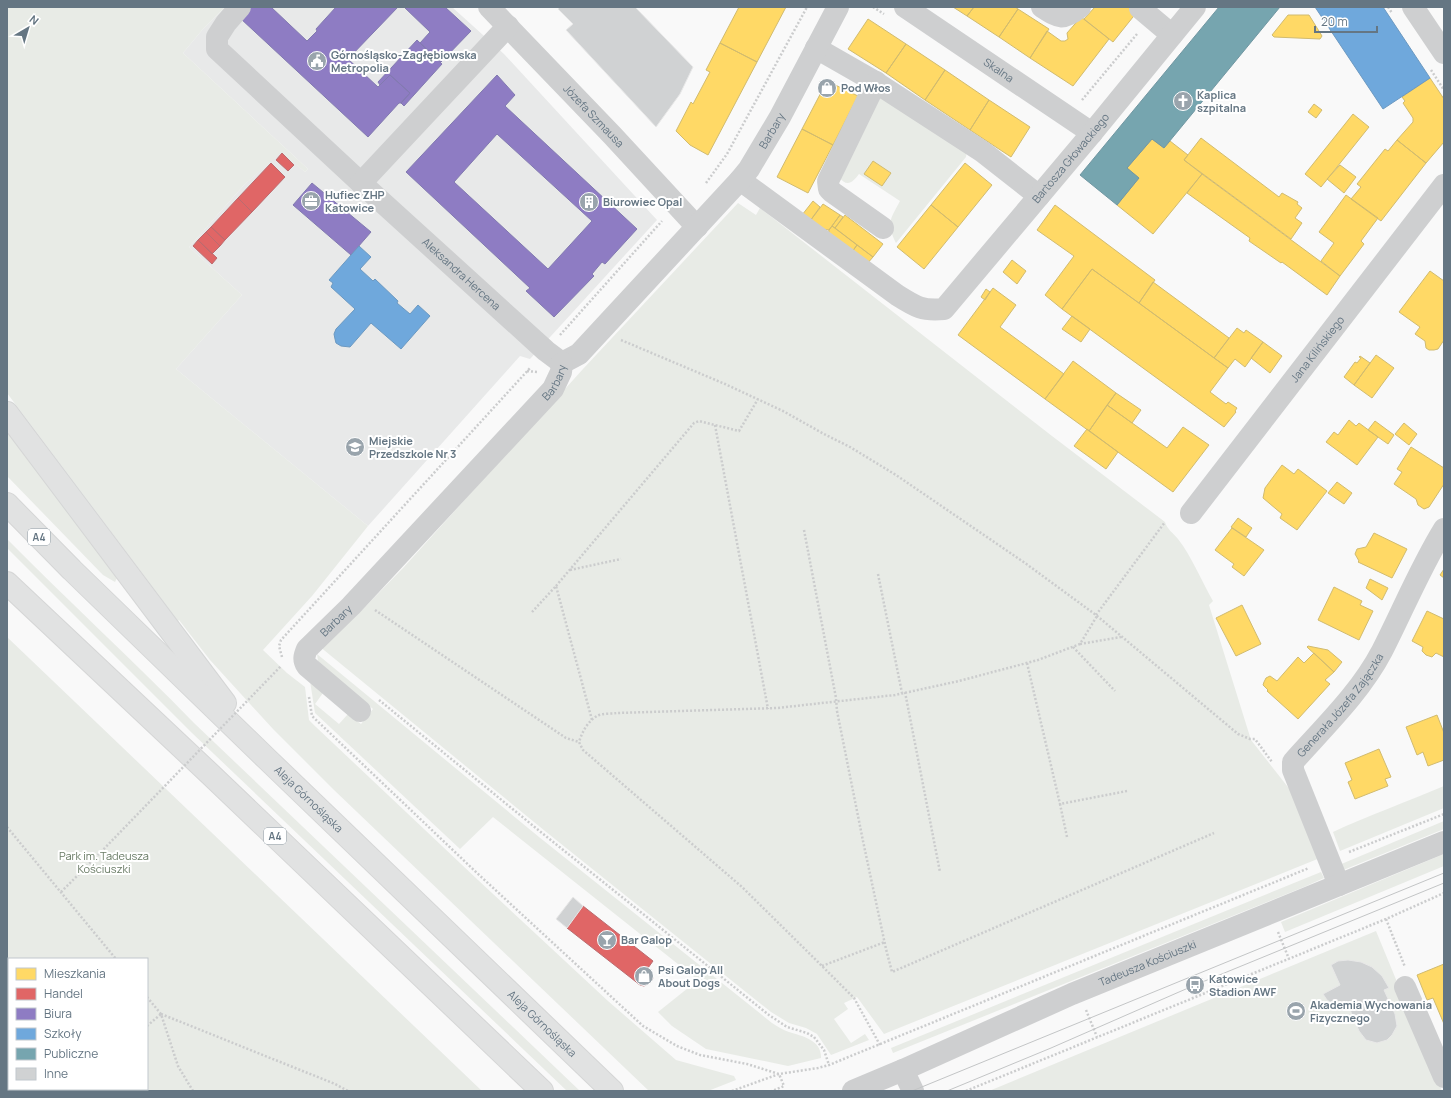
<svg xmlns="http://www.w3.org/2000/svg" width="1451" height="1098" viewBox="0 0 1451 1098" font-family="Manrope,sans-serif">
	<style>
		.built { fill: #e8e9e9 }
		.green { fill: #e8ebe6; fill-rule: evenodd }
		.homes { fill: #ffd966; stroke: #d1bb6f }
		.shops { fill: #e06666; stroke: #bb6b6f }
		.offices { fill: #8e7cc3; stroke: #827ab0; fill-rule: evenodd }
		.schools { fill: #6fa8dc; stroke: #6c99c1 }
		.public { fill: #76a5af; stroke: #7197a2 }
		.building { fill: #d0d2d3; stroke: #e8e8e8 }
		.lines { fill: none; stroke-linecap: round; stroke-linejoin: round }
		.highway-casing { stroke: #d5d6d6; stroke-width: 24 }
		.path { stroke: #cbcccd; stroke-width: 2.5; stroke-dasharray: 2 2; stroke-linecap: butt }
		.minor { stroke: #cecfd0; stroke-width: 22 }
		.highway { stroke: #e1e2e2; stroke-width: 22 }
		.tram { stroke: #c3c5c6; stroke-width: 1 }
		.path-bridge { stroke: #cbcccd; stroke-width: 2.5; stroke-dasharray: 2 2; stroke-linecap: butt }
		.labels { text-anchor: middle; stroke-width: 4; stroke-linejoin: round; paint-order: stroke }
		.shield { fill: #fff; stroke: #939fa8; stroke-width: 1 }
		.shield-label { font-size: 10px; font-weight: bold; fill: #657683 }
		.poi-label { font-size: 11px; font-weight: bold; fill: #657683; stroke: #fff; text-anchor: start }
		.street-label { font-size: 11px; fill: #657683; stroke: #fff }
		.park-label { font-size: 11px; fill: #687a64; stroke: #fff }
	</style>
	<rect width="100%" height="100%" fill="#f9f9f9"/>
	<!-- built -->
	<path class="built" d="M225,7H452L504,54L657,220L530,359L520,356L368,526L176,369L242,295L189,247L244,185L281,151L305,172L308,169L183,53L203,29Z"/>
	<!-- green -->
	<path class="green" d="M7,7H225L203,29L183,53L308,169L305,172L281,152L244,185L189,247L242,295L176,369L368,526L312,596L263,650L287,673L305,687L309,720L316,727L478,880L608,1001L676,1060L734,1076L736,1080L708,1091H649L334,790L273,729L210,660L179,620L178,621L7,393Z
		M882,97L967,150L966,157L896,243C886,223 890,220 900,201L859,174C853,182 847,188 839,177L872,103Z
		M738,203L756,215L760,208L1052,436L1165,522C1167,529 1173,533 1178,539C1191,555 1202,582 1213,601L1209,605L1251,740L1291,791L1320,858L884,1034L857,997L844,1003L848,1009L834,1019L851,1043L865,1034L869,1040L831,1055L817,1034L806,1028L789,1023L771,1012L545,831L319,646L363,609L404,567L583,369Z
		M7,432L117,578L115,582L103,575L7,476Z
		M7,539C68,601 133,660 194,723L580,1091H567L192,733L7,548Z
		M7,637L482,1091H7ZM9,959H147V1089H9Z
		M317,654L539,837L772,1023C777,1026 783,1030 789,1032C802,1036 822,1040 821,1058L788,1066L706,1049L672,1026L658,1012L698,980L493,817L460,849L315,713L310,681L323,693L315,704L339,724L348,714L361,724L373,709L318,661Z
		M1444,786V808L1340,851L1333,832C1369,815 1407,802 1444,786Z
		M1444,821V829L1341,871L1339,865Z
		M1444,854V866L1285,932L1281,922Z
		M1321,872L1324,878L1304,887L893,1053L891,1048Z
		M1376,931L1442,1091H989Z"/>
	<!-- homes -->
	<path class="homes" d="M739,7H786L757,62L720,43Z
		M953,7H974L967,16Z
		M974,7H1015L1018,9L999,37L967,16Z
		M1095,7H1141L1113,42L1084,19Z
		M1018,9L1049,29L1030,58L999,37Z
		M1288,15H1309L1322,36L1320,39L1274,37L1272,35Z
		M1081,17L1109,39L1073,86L1030,58L1047,31L1061,41H1065L1068,39L1067,33Z
		M868,19L906,44L886,73L848,49Z
		M720,43L757,62L708,155L690,145L676,131L691,102L693,104L710,72L706,70Z
		M906,44L945,70L925,100L886,73Z
		M945,70L989,100L970,130L925,100Z
		M1430,78L1444,99V142L1426,163L1397,140L1413,122V118L1403,103L1405,101L1402,97Z
		M827,81L858,96L833,145L802,129Z
		M989,100L1030,127L1011,157L970,130Z
		M1314,104L1322,110L1316,118L1308,112Z
		M1353,114L1369,127L1321,187L1305,174Z
		M802,129L833,145L808,193L777,177Z
		M1201,138L1279,197L1282,193L1298,202L1297,204L1302,208L1295,218L1302,223L1291,239L1184,160Z
		M1152,139L1164,148L1170,141L1188,155L1184,160L1202,174L1153,234L1117,205L1139,178L1127,168Z
		M1397,140L1426,163L1381,221L1351,199L1361,187L1357,184L1385,149L1388,151Z
		M873,161L891,173L882,186L864,174Z
		M965,163L992,185L958,227L931,205Z
		M1340,165L1356,177L1344,193L1327,179Z
		M1202,174L1340,276L1327,295L1282,262L1281,263L1249,241L1250,238L1187,193Z
		M1346,195L1378,218L1361,241L1364,244L1340,276L1321,261L1334,243L1319,232Z
		M813,201L820,207L810,221L802,215Z
		M823,204L840,215L829,230L822,229L810,221Z
		M931,205L958,227L924,269L897,247Z
		M1055,205L1155,280L1139,303L1092,269L1062,309L1045,295L1074,256L1037,230Z
		M840,215L843,217L835,228L832,226Z
		M845,215L883,244L873,257L835,228Z
		M832,226L857,245L850,255L828,240L829,230Z
		M857,245L873,257L866,265L851,253Z
		M1012,260L1026,271L1017,284L1003,272Z
		M1092,269L1228,368L1210,392L1226,404L1228,402L1237,408L1235,411L1236,412L1224,427L1062,309Z
		M1430,271L1444,281V340L1438,349L1434,350H1429L1426,348L1425,341L1415,334L1420,327L1399,312Z
		M1153,282L1229,338L1214,358L1139,303Z
		M993,288L1016,305L1000,327L1064,374L1045,399L958,335Z
		M986,289L990,292L985,300L981,297Z
		M1072,316L1090,329L1081,342L1062,329Z
		M1237,328L1244,333L1246,330L1263,342L1245,367L1235,359L1228,368L1214,358Z
		M1263,342L1282,356L1270,373L1251,358Z
		M1376,355L1394,368L1372,398L1354,385Z
		M1360,356L1370,363L1354,385L1344,377L1355,362L1357,363L1361,358L1359,357Z
		M1073,361L1116,393L1089,431L1045,399Z
		M1116,393L1141,410L1132,423L1107,405Z
		M1107,405L1167,448L1183,427L1209,445L1173,492L1089,431Z
		M1349,420L1356,426L1359,423L1378,437L1357,465L1326,442L1334,432L1338,435Z
		M1375,421L1394,435L1388,444L1368,430Z
		M1404,423L1417,434L1409,445L1395,434Z
		M1087,429L1118,452L1106,469L1074,446Z
		M1411,447L1444,468V484L1429,507L1424,509L1418,505L1416,499L1394,484L1402,472L1397,469Z
		M1282,465L1294,474L1298,469L1327,491L1297,530L1280,518L1282,514L1263,498L1265,488Z
		M1337,482L1352,493L1344,504L1328,493Z
		M1238,518L1252,528L1246,537L1231,527Z
		M1232,528L1264,550L1244,576L1232,567L1234,564L1215,550Z
		M1374,533L1407,549L1392,578L1358,562L1359,561L1355,554L1357,549L1366,547Z
		M1444,569V578L1440,575Z
		M1370,579L1388,588L1382,600L1366,588Z
		M1334,587L1362,601L1360,605L1373,611L1359,640L1318,620Z
		M1242,605L1261,644L1236,656L1216,618Z
		M1427,611L1444,619V657L1436,653L1432,657L1426,655L1422,651L1423,647L1412,641Z
		M1308,646L1328,650L1342,662L1334,672L1307,647Z
		M1314,653L1334,672L1325,680L1330,684L1298,719L1267,691L1268,690L1263,685L1264,682L1266,678L1270,676L1277,681L1298,657L1304,663Z
		M1437,715L1444,733V760L1428,766L1423,752L1417,755L1406,727Z
		M1379,749L1391,777L1385,779L1388,786L1355,799L1348,782L1352,780L1345,763Z
		M1444,964V1024L1433,998L1427,1000L1417,975Z"/>
	<!-- shops -->
	<path class="shops" d="M282,153L294,165L288,171L276,160Z
		M271,163L285,177L252,212L238,198Z
		M238,198L252,212L225,240L211,227Z
		M211,227L225,240L220,246L206,232Z
		M206,232L220,246L212,254L198,240Z
		M198,240L217,258L212,264L193,246Z
		M583,906L653,961L648,968L653,978L651,982L644,986L640,985L567,928Z"/>
	<!-- offices -->
	<path class="offices" d="M250,7H271L307,41L317,31L316,29L336,7H398L348,59L378,87L390,75L410,93L401,103H399L368,137L240,18Z
		M404,7H445L471,31L441,62L420,43L430,32Z
		M417,40L442,64L404,106L401,103L410,93L390,75L380,85L378,82Z
		M497,75L515,95L505,106L637,229L605,264L602,262L592,274L594,276L554,317L526,291L530,288L406,172ZM497,134L592,221L548,269L454,182Z
		M312,183L371,232L351,255L293,205Z"/>
	<!-- schools -->
	<path class="schools" d="M1315,7H1383L1430,78L1383,109Z
		M359,246L371,257L360,269L373,281L375,279L398,301L397,303L410,314L418,305L430,316L401,349L371,323L350,347L341,346L336,343L335,339L334,334L336,329L355,309L331,287L333,283L329,280Z"/>
	<!-- public -->
	<path class="public" d="M1219,7H1280L1164,148L1152,139L1127,168L1139,178L1117,205L1080,175Z"/>
	<!-- building -->
	<path class="building" d="M560,7H635L693,67L680,94L656,127L566,30L573,24L558,9Z
		M573,897L583,906L567,928L556,919Z
		M1348,960L1361,962L1372,967L1382,976L1389,988L1384,990L1395,1014L1397,1026L1392,1035L1387,1040L1377,1043L1366,1040L1359,1031L1348,1005L1343,1007L1333,1004L1327,1000L1323,994L1340,985L1331,965L1338,961Z"/>
	<g class="lines">
		<defs>
			<g id="highway">
				<path d="M7,413L225,703"/>
				<path id="s10" d="M7,504L72,570L268,760L612,1091"/>
				<path d="M7,583L210,774L542,1091"/>
			</g>
		</defs>
		<!-- highway casing -->
		<use href="#highway" class="highway-casing"/>
		<!-- path -->
		<path class="path" d="M873,7L884,14
			M1388,7L1392,13
			M1431,70L1444,90
			M1082,100L1137,34
			M706,183L727,154L807,7
			M560,335L662,221
			M621,340L725,384L783,411L824,434L850,447L896,475L1025,563L1096,615L1238,734L1250,739H1255L1272,762
			M527,371L537,372
			M715,425L768,709
			M804,530L836,698L837,711L863,841L886,949L892,972L1214,833
			M570,570L621,559
			M878,574L902,693
			M556,586L694,423L699,421L739,431L758,399
			M375,610L566,738L579,742
			M532,612L556,586L592,720
			M1096,615L1165,522
			M1080,644L1121,637
			M1073,647L1115,691
			M282,657L279,646L281,640L531,367
			M1027,663L1060,804
			M905,692L940,872
			M309,697L312,716L477,873L643,1026L677,1046L700,1055L747,1064L779,1074L784,1086L772,1091
			M379,700L542,833L769,1015L787,1027L807,1033L814,1037L824,1050L829,1065
			M7,827L116,959
			M1067,837L1060,804L1127,791
			M1349,852L1444,814
			M61,892L98,855
			M1386,919L1405,967
			M1278,932L1289,959
			M822,966L885,942
			M147,997L161,1014L178,1066L193,1091
			M1086,1010L1097,1037
			M161,1014L335,1084L348,1091
			M147,1026L161,1014
			M880,1045L854,998L818,962L742,887L583,750L579,742C582,732 588,721 597,716C602,713 611,714 617,713L777,708L895,695L959,681L1038,660L1080,644L1097,616
			M73,1091L75,1089
			M732,1091L779,1074L818,1068L829,1065L1309,868
			M966,1091L1386,919L1444,893"/>
		<!-- minor -->
		<g class="minor">
			<path id="s1" d="M240,7L226,23L217,37V49L361,183L546,351L562,363"/>
			<path id="s2" d="M489,7L612,135L697,227"/>
			<path id="s3" d="M905,7L1092,133"/>
			<path d="M1042,7C1059,18 1063,21 1080,7"/>
			<path d="M1413,7L1444,53"/>
			<path d="M1140,8L1172,35"/>
			<path d="M816,48L872,80L983,152L1039,196"/>
			<path d="M876,82L828,181L829,189L832,192L883,228"/>
			<path id="s4" d="M740,180L897,295C916,307 922,311 944,309L1092,133L1195,7"/>
			<path d="M361,183L508,26"/>
			<path id="s5" d="M562,363L579,354L740,180L749,169L780,117L838,7"/>
			<path id="s6" d="M1191,513L1444,185"/>
			<path id="s7" d="M360,711L307,666C303,660 304,656 307,649L351,606L553,389L561,372L562,363"/>
			<path id="s8" d="M1339,885L1293,770V762C1324,727 1360,693 1382,651C1403,610 1420,568 1444,529"/>
			<path d="M1405,987L1444,1077"/>
			<path d="M903,1070L913,1091"/>
			<path id="s9" d="M853,1091L903,1070L1072,994L1444,842"/>
		</g>
		<!-- highway -->
		<use href="#highway" class="highway"/>
		<!-- tram -->
		<path class="tram" d="M912,1091L1444,873
			M947,1091L1051,1048L1195,985L1444,883"/>
		<!-- path-bridge -->
		<path class="path-bridge" d="M98,855L281,666"/>
	</g>
	<!-- icons -->
	<defs>
		<symbol id="civic-disc" viewBox="-11 -11 22 22"><circle r="9.5" fill="#99a4ac" stroke="#fff"/><path d="M-.6-6.5H3V-4.5H.6V-3L4-1V1h2V6H-6V1h2V-1L-.6-3ZM-1.2 2.5V6h2.4V2.5Z" fill="#fff"/></symbol>
		<symbol id="shop-disc" viewBox="-11 -11 22 22"><circle r="9.5" fill="#99a4ac" stroke="#fff"/><path d="M-5-2.5h2.3a2.7 3.5 0 0 1 5.4 0H5L5.5 6h-11ZM-1.5-2.5h3a1.5 2.3 0 0 0-3 0Z" fill="#fff"/></symbol>
		<symbol id="church-disc" viewBox="-11 -11 22 22"><circle r="9.5" fill="#99a4ac" stroke="#fff"/><path d="M-1.2-6h2.4v3.5h3.3v2.4h-3.3V6h-2.4V-.1h-3.3v-2.4h3.3Z" fill="#fff"/></symbol>
		<symbol id="office-disc" viewBox="-11 -11 22 22"><circle r="9.5" fill="#99a4ac" stroke="#fff"/><path d="M-6-3h4V-5.5h4V-3h4V5H-6ZM-1-4.5V-3h2v-1.5ZM-6 0V1H6V0Z" fill="#fff"/></symbol>
		<symbol id="building-disc" viewBox="-11 -11 22 22"><circle r="9.5" fill="#99a4ac" stroke="#fff"/><path d="M-4-6H4V6H1V3H-1V6H-4ZM-2.5-4.3h1.7v1.8h-1.7ZM.8-4.3h1.7v1.8H.8ZM-2.5-1h1.7V.8h-1.7ZM.8-1h1.7V.8H.8Z" fill="#fff"/></symbol>
		<symbol id="school-disc" viewBox="-11 -11 22 22"><circle r="9.5" fill="#99a4ac" stroke="#fff"/><path d="M0-5L7-2L0 1L-7-2ZM-4 1L0 2.5L4 1V4Q0 6-4 4Z" fill="#fff"/></symbol>
		<symbol id="bar-disc" viewBox="-11 -11 22 22"><circle r="9.5" fill="#99a4ac" stroke="#fff"/><path d="M-6-5H6L.8 .8V4.5H3.5V6h-7V4.5H-.8V.8Z" fill="#fff"/></symbol>
		<symbol id="bus-disc" viewBox="-11 -11 22 22"><circle r="9.5" fill="#99a4ac" stroke="#fff"/><path d="M-5-6H5V4H4V6H2V4H-2V6H-4V4H-5ZM-3.5-4V0h7V-4ZM-3.5 1.2v1.5H-2V1.2ZM2 1.2v1.5H3.5V1.2Z" fill="#fff"/></symbol>
		<symbol id="stadium-disc" viewBox="-11 -11 22 22"><circle r="9.5" fill="#99a4ac" stroke="#fff"/><path d="M0-5a6.5 5 0 1 0 0 10a6.5 5 0 1 0 0-10ZM-3.5-1.8h7v3.6h-7Z" fill="#fff"/></symbol>
	</defs>
	<g fill-rule="evenodd">
		<use href="#civic-disc" x="306" y="50" width="22" height="22"/>
		<use href="#shop-disc" x="816" y="77" width="22" height="22"/>
		<use href="#church-disc" x="1172" y="90" width="22" height="22"/>
		<use href="#office-disc" x="300" y="190" width="22" height="22"/>
		<use href="#building-disc" x="578" y="191" width="22" height="22"/>
		<use href="#school-disc" x="344" y="436" width="22" height="22"/>
		<use href="#bar-disc" x="596" y="929" width="22" height="22"/>
		<use href="#shop-disc" x="633" y="965" width="22" height="22"/>
		<use href="#bus-disc" x="1184" y="974" width="22" height="22"/>
		<use href="#stadium-disc" x="1285" y="1000" width="22" height="22"/>
	</g>
	<g class="labels">
		<!-- shield labels -->
		<g class="shield">
			<rect x="28" y="529" width="22" height="16" rx="3"/>
			<rect x="264" y="828" width="22" height="16" rx="3"/>
		</g>
		<g class="shield-label">
			<text x="39" y="541">A4</text>
			<text x="275" y="840">A4</text>
		</g>
		<!-- poi labels -->
		<g class="poi-label">
			<text x="331" y="59">Górnośląsko-Zagłębiowska<tspan x="331" dy="13">Metropolia</tspan></text>
			<text x="841" y="92">Pod Włos</text>
			<text x="1197" y="99">Kaplica<tspan x="1197" dy="13">szpitalna</tspan></text>
			<text x="325" y="199">Hufiec ZHP<tspan x="325" dy="13">Katowice</tspan></text>
			<text x="603" y="206">Biurowiec Opal</text>
			<text x="369" y="445">Miejskie<tspan x="369" dy="13">Przedszkole Nr 3</tspan></text>
			<text x="621" y="944">Bar Galop</text>
			<text x="658" y="974">Psi Galop All<tspan x="658" dy="13">About Dogs</tspan></text>
			<text x="1209" y="983">Katowice<tspan x="1209" dy="13">Stadion AWF</tspan></text>
			<text x="1310" y="1009">Akademia Wychowania<tspan x="1310" dy="13">Fizycznego</tspan></text>
		</g>
		<!-- street labels -->
		<g class="street-label">
			<text dy="4" stroke="none"><textPath href="#s3" startOffset="113">Skalna</textPath></text>
			<text dy="4" stroke="none"><textPath href="#s2" startOffset="151">Józefa Szmausa</textPath></text>
			<text dy="4" stroke="none"><textPath href="#s5" startOffset="315">Barbary</textPath></text>
			<text dy="4" stroke="none"><textPath href="#s4" startOffset="442">Bartosza Głowackiego</textPath></text>
			<text dy="4" stroke="none"><textPath href="#s1" startOffset="382">Aleksandra Hercena</textPath></text>
			<text dy="4" stroke="none"><textPath href="#s6" startOffset="207">Jana Kilińskiego</textPath></text>
			<text dy="4" stroke="none"><textPath href="#s7" startOffset="452">Barbary</textPath></text>
			<text dy="4" stroke="none"><textPath href="#s7" startOffset="128">Barbary</textPath></text>
			<text dy="4" stroke="none"><textPath href="#s8" startOffset="206">Generała Józefa Zajączka</textPath></text>
			<text dy="4" stroke="none"><textPath href="#s10" startOffset="422">Aleja Górnośląska</textPath></text>
			<text dy="4" stroke="none"><textPath href="#s9" startOffset="321">Tadeusza Kościuszki</textPath></text>
			<text dy="4" stroke="none"><textPath href="#s10" startOffset="746">Aleja Górnośląska</textPath></text>
		</g>
		<!-- park labels -->
		<g class="park-label">
			<text x="104" y="860">Park im. Tadeusza<tspan x="104" dy="13">Kościuszki</tspan></text>
		</g>
	</g>
	<!-- border -->
	<rect width="1451" height="1098" fill="none" stroke="#657683" stroke-width="16"/>
	<!-- legend -->
	<rect x="8" y="958" width="140" height="132" fill="#ffffff" stroke="#c1c8cd"/>
	<rect x="16" y="968" width="20" height="12" fill="#ffd966" stroke="#c1c8cd"/>
	<text x="44" y="978" font-size="12" fill="#657683">Mieszkania</text>
	<rect x="16" y="988" width="20" height="12" fill="#e06666" stroke="#c1c8cd"/>
	<text x="44" y="998" font-size="12" fill="#657683">Handel</text>
	<rect x="16" y="1008" width="20" height="12" fill="#8e7cc3" stroke="#c1c8cd"/>
	<text x="44" y="1018" font-size="12" fill="#657683">Biura</text>
	<rect x="16" y="1028" width="20" height="12" fill="#6fa8dc" stroke="#c1c8cd"/>
	<text x="44" y="1038" font-size="12" fill="#657683">Szkoły</text>
	<rect x="16" y="1048" width="20" height="12" fill="#76a5af" stroke="#c1c8cd"/>
	<text x="44" y="1058" font-size="12" fill="#657683">Publiczne</text>
	<rect x="16" y="1068" width="20" height="12" fill="#d0d2d3" stroke="#c1c8cd"/>
	<text x="44" y="1078" font-size="12" fill="#657683">Inne</text>
	<!-- north arrow -->
	<g transform="translate(28 28) rotate(38)" stroke="#ffffff" stroke-width="3" paint-order="stroke">
	<path d="M0-3L7 15L0 10L-7 15Z" fill="#657683"/>
	<text y="-6" font-size="11" font-weight="bold" text-anchor="middle" fill="#657683">N</text>
	</g>
	<!-- scale -->
	<path d="M1315 26v6h62v-6" fill="none" stroke="#657683" stroke-width="2"/>
	<text x="1321" y="26" font-size="12" fill="#657683" stroke="#ffffff" stroke-width="3" paint-order="stroke">20 m</text>
</svg>
